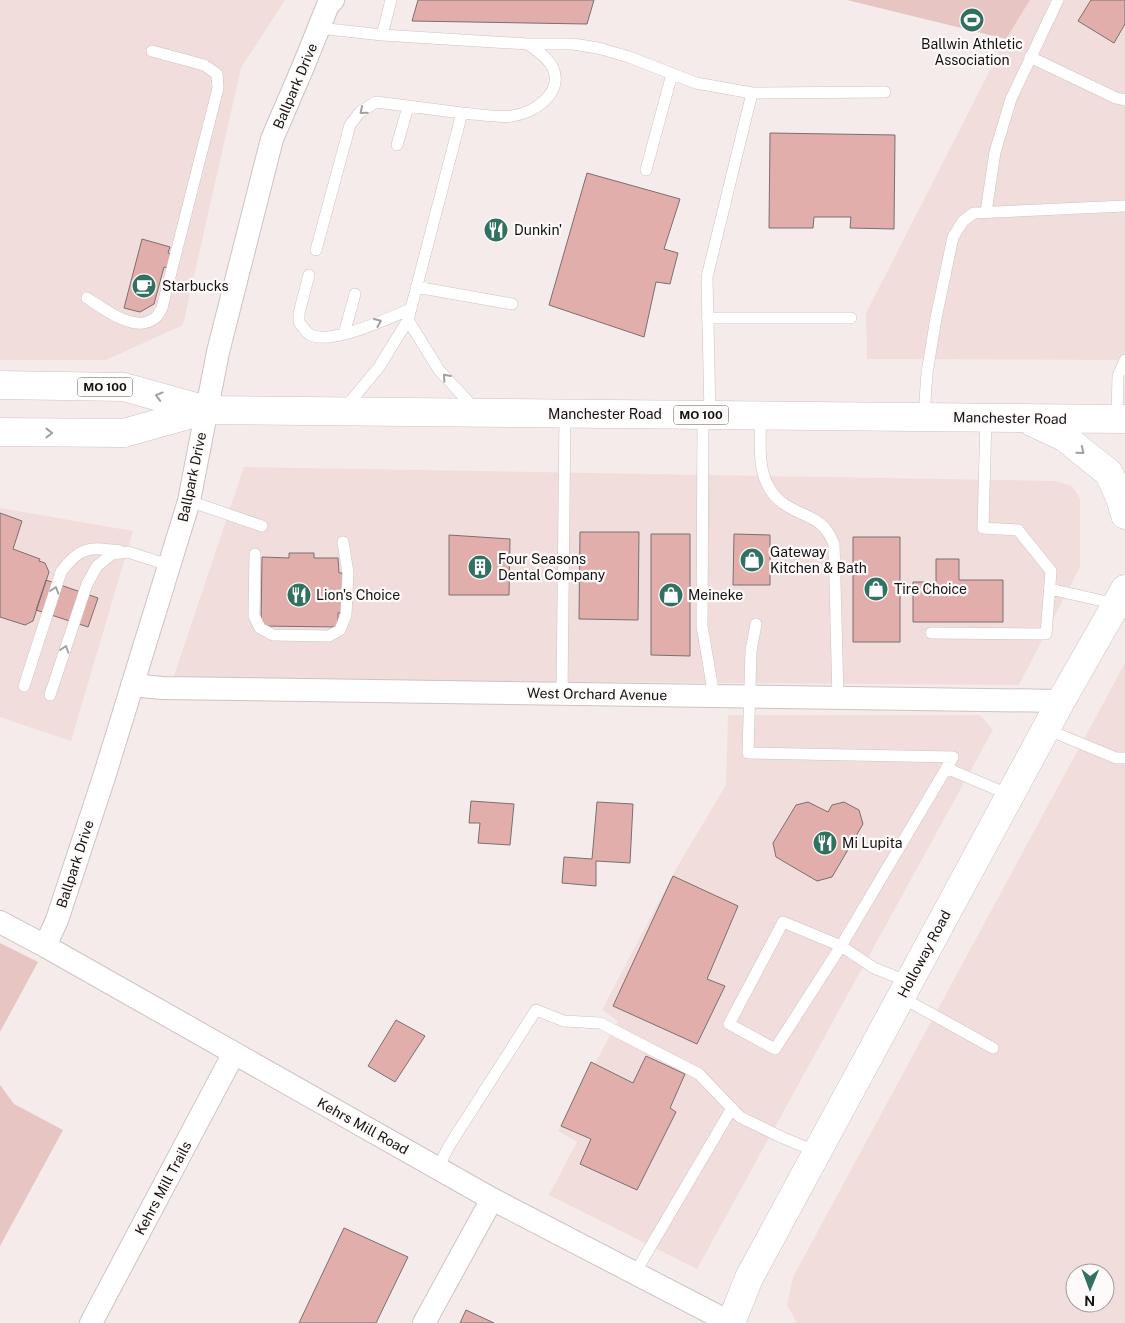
<svg xmlns="http://www.w3.org/2000/svg" width="1125" height="1323" viewBox="0 0 1125 1323" font-family="'Public Sans',sans-serif">
	<style>
		.built { fill: #f1dedc; fill-rule: evenodd }
		.green { fill: #e7c5c3 }
		.building { fill: #e2aeab; stroke: #79706f }
		.lines { fill: none; stroke-linecap: round; stroke-linejoin: round }
		.lane-casing { stroke: #cdc3c2; stroke-width: 12 }
		.street-casing { stroke: #cdc3c2; stroke-width: 24 }
		.secondary-casing { stroke: #cdc3c2; stroke-width: 29 }
		.highway-casing { stroke: #cdc3c2; stroke-width: 29 }
		.lane { stroke: #fff; stroke-width: 11 }
		.street { stroke: #fff; stroke-width: 22 }
		.secondary { stroke: #fff; stroke-width: 28 }
		.highway { stroke: #fff; stroke-width: 28 }
		.oneway { stroke: #a1a0a0 }
		.labels { text-anchor: middle; stroke-width: 4.5; stroke-linejoin: round; paint-order: stroke }
		.shield { fill: #fefafa; stroke: #5b5858; stroke-width: 1 }
		.shield-label { font-size: 12px; font-weight: bold; fill: #151212 }
		.poi-label { font-size: 14px; fill: #151212; stroke: #fefafa; text-anchor: start }
		.street-label { font-size: 14px; fill: #151212; stroke: #fefafa }
	</style>
	<rect width="100%" height="100%" fill="#f5ebea"/>
	<!-- built -->
	<path class="built" d="M0,0H285L241,68L183,325L106,360H0Z
		M1030,0H1125V360L867,359L866,313L1006,39Z
		M244,467L1055,481L1072,486L1080,499V567L1019,685L173,679Z
		M0,508L133,531L71,741L0,717Z
		M1125,663V1323H797L787,1305L793,1277ZM1075,1273H1105V1303H1075Z
		M728,715H980L993,730L697,1269L549,1195L577,1142L558,1131L618,1021L602,1010L676,869L726,785Z"/>
	<!-- green -->
	<path class="green" d="M847,0H1030L1006,39Z
		M0,943L38,962L0,1032Z
		M0,1085L14,1104L63,1130L0,1246Z"/>
	<!-- building -->
	<path class="building" d="M418,0H594L587,24L412,21Z
		M1091,0H1125V24L1114,43L1078,21Z
		M770,133L895,135L894,229L850,228L851,217H814L813,228H769Z
		M587,173L680,199L664,249L678,253L670,284L656,282L644,337L549,305Z
		M142,239L170,247L168,253L171,254L168,268L164,267L154,304L140,312L124,308Z
		M0,513L22,521L13,549L40,559L39,561L45,563L49,572L33,621L25,625L0,617Z
		M580,532H639L638,620L579,619Z
		M651,534H690V656L651,655Z
		M734,534L770,535V585H733Z
		M449,535L510,539L509,595H449Z
		M853,537H900V642H853Z
		M289,553H314V558H338L339,573H344L343,613H338V627L261,626L262,557L289,558Z
		M936,559H959V580H1003V622H913V582H936Z
		M46,580L98,598L88,627L36,610Z
		M471,801L514,804L510,845L478,843L480,823H469Z
		M597,802L633,804L630,863L596,861V886L562,883L564,857L592,859Z
		M808,802L828,812L832,805L844,802L859,810L863,824L832,877L817,881L776,857L773,843L796,805Z
		M673,876L738,906L707,979L725,986L697,1044L613,1006Z
		M396,1020L425,1036L395,1082L368,1066Z
		M646,1056L685,1074L670,1108L676,1112L637,1190L580,1164L591,1139L561,1126L591,1062L633,1083Z
		M344,1228L408,1257L376,1323H299Z
		M466,1310L494,1323H460Z"/>
	<g class="lines">
		<defs>
			<path id="lane" d="M319,28L382,35L528,44C536,50 548,58 553,68C564,93 534,113 512,116C499,118 476,114 462,113L408,320
				M382,35L391,0
				M528,44H573L598,48L629,57L696,83L752,93
				M1030,57L1116,98L1125,100
				M397,145L408,107
				M646,170L672,74
				M986,212L995,152L1011,99L1058,0
				M316,250L350,125L360,112L376,102L462,113
				M309,275L299,313V322C302,326 306,332 309,334C330,347 390,317 411,309
				M416,287L512,304
				M87,298C104,309 135,334 155,318C158,316 160,311 162,308L218,88L217,74L204,65L152,51
				M707,318H851
				M344,334L355,294
				M345,408L379,367L408,320L439,370L476,410
				M703,415L702,626L714,696
				M710,415L707,277L752,93L885,92
				M761,415C760,446 755,484 784,504C806,519 822,515 834,544L838,698
				M924,416L927,373L936,318L953,237L963,221L974,213L1125,206
				M1117,419L1118,376L1125,360
				M189,501L262,526
				M255,554L254,616L260,628L273,635L329,636L340,630L346,615L348,573L343,542
				M1050,589L1116,604
				M756,624L751,651L748,753L953,757L841,946L874,968L909,982
				M931,633L1046,634L1051,571L1018,530L983,528L986,418
				M24,686L61,572C80,546 90,547 120,551
				M562,694L565,414
				M50,695L87,584L97,566L112,554L128,552L168,565
				M1046,729L1116,758H1125
				M946,768L1010,795
				M783,922L841,946L775,1049L729,1024Z
				M901,997L993,1048
				M438,1168L449,1146L536,1010L564,1021L600,1023L699,1074L740,1117L781,1137L817,1152
				M635,1273L732,1108"/>
			<path id="street" d="M132,685L162,688L1061,701
				M0,922L45,946L492,1199L731,1323
				M45,946L57,920L105,774L189,501L218,352L272,139L303,67L328,5L333,0
				M91,1323L234,1053
				M424,1323L492,1199"/>
			<path id="secondary" d="M731,1323L749,1278L1061,701L1125,589"/>
			<path id="highway" d="M0,385L124,387L206,410L1125,419
				M1032,422L1064,437L1109,473L1120,498L1125,515
				M0,432L124,433L206,410"/>
		</defs>
		<!-- lane casing -->
		<use href="#lane" class="lane-casing"/>
		<!-- street casing -->
		<use href="#street" class="street-casing"/>
		<!-- secondary casing -->
		<use href="#secondary" class="secondary-casing"/>
		<!-- highway casing -->
		<use href="#highway" class="highway-casing"/>
		<!-- lane -->
		<use href="#lane" class="lane"/>
		<!-- street -->
		<use href="#street" class="street"/>
		<!-- secondary -->
		<use href="#secondary" class="secondary"/>
		<!-- highway -->
		<use href="#highway" class="highway"/>
	</g>
	<!-- one-way arrows -->
	<defs><path id="oneway-chevron" d="M-2-3.5L2.5 0L-2 3.5" fill="none" stroke-width="1.6" stroke-linecap="round" stroke-linejoin="round" transform="scale(1.25)"/></defs>
	<g class="oneway">
		<use href="#oneway-chevron" transform="translate(363 111) rotate(140)"/>
		<use href="#oneway-chevron" transform="translate(378 322) rotate(-23)"/>
		<use href="#oneway-chevron" transform="translate(446 377) rotate(-132)"/>
		<use href="#oneway-chevron" transform="translate(159 396) rotate(-164)"/>
		<use href="#oneway-chevron" transform="translate(49 433)"/>
		<use href="#oneway-chevron" transform="translate(1081 451) rotate(39)"/>
		<use href="#oneway-chevron" transform="translate(55 590) rotate(-72)"/>
		<use href="#oneway-chevron" transform="translate(65 649) rotate(-72)"/>
	</g>
	<!-- icons -->
	<defs>
		<symbol id="stadium-disc" viewBox="-11 -11 22 22"><circle r="9.5" fill="#30715f" stroke="#fefafa"/><path d="M0-5a6.5 5 0 1 0 0 10a6.5 5 0 1 0 0-10ZM-3.5-1.8h7v3.6h-7Z" fill="#fff"/></symbol>
		<symbol id="restaurant-disc" viewBox="-11 -11 22 22"><circle r="9.5" fill="#30715f" stroke="#fefafa"/><path d="M-5-6h1v4h1v-4h1v4h1v-4h1v5L-1.5 .5V6h-2V.5L-5-1ZM5-6V6H3V1.5H1.5Q1.5-4 5-6Z" fill="#fff"/></symbol>
		<symbol id="cafe-disc" viewBox="-11 -11 22 22"><circle r="9.5" fill="#30715f" stroke="#fefafa"/><path d="M-5.5-4.5H6V0H3Q3 3.5 0 3.5H-2.5Q-5.5 3.5-5.5 0ZM3-3.2v2h1.7v-2ZM-6 4.5H4V6H-6Z" fill="#fff"/></symbol>
		<symbol id="shop-disc" viewBox="-11 -11 22 22"><circle r="9.5" fill="#30715f" stroke="#fefafa"/><path d="M-5-2.5h2.3a2.7 3.5 0 0 1 5.4 0H5L5.5 6h-11ZM-1.5-2.5h3a1.5 2.3 0 0 0-3 0Z" fill="#fff"/></symbol>
		<symbol id="building-disc" viewBox="-11 -11 22 22"><circle r="9.5" fill="#30715f" stroke="#fefafa"/><path d="M-4-6H4V6H1V3H-1V6H-4ZM-2.5-4.3h1.7v1.8h-1.7ZM.8-4.3h1.7v1.8H.8ZM-2.5-1h1.7V.8h-1.7ZM.8-1h1.7V.8H.8Z" fill="#fff"/></symbol>
	</defs>
	<g fill-rule="evenodd">
		<use href="#stadium-disc" x="958" y="6" width="28" height="28"/>
		<use href="#restaurant-disc" x="482" y="216" width="28" height="28"/>
		<use href="#cafe-disc" x="130" y="272" width="28" height="28"/>
		<use href="#shop-disc" x="738" y="546" width="28" height="28"/>
		<use href="#building-disc" x="466" y="553" width="28" height="28"/>
		<use href="#shop-disc" x="862" y="575" width="28" height="28"/>
		<use href="#restaurant-disc" x="285" y="581" width="28" height="28"/>
		<use href="#shop-disc" x="657" y="581" width="28" height="28"/>
		<use href="#restaurant-disc" x="811" y="829" width="28" height="28"/>
	</g>
	<g class="labels">
		<!-- shield labels -->
		<g class="shield">
			<rect x="77.5" y="377.5" width="55" height="19" rx="4"/>
			<rect x="673.5" y="405.5" width="55" height="19" rx="4"/>
		</g>
		<g class="shield-label">
			<text x="105" y="391">MO 100</text>
			<text x="701" y="419">MO 100</text>
		</g>
		<!-- poi labels -->
		<g class="poi-label">
			<text x="972" y="49" text-anchor="middle">Ballwin Athletic<tspan x="972" dy="16">Association</tspan></text>
			<text x="514" y="235">Dunkin'</text>
			<text x="162" y="291">Starbucks</text>
			<text x="770" y="557">Gateway<tspan x="770" dy="16">Kitchen &amp; Bath</tspan></text>
			<text x="498" y="564">Four Seasons<tspan x="498" dy="16">Dental Company</tspan></text>
			<text x="894" y="594">Tire Choice</text>
			<text x="316" y="600">Lion's Choice</text>
			<text x="688" y="600">Meineke</text>
			<text x="842" y="848">Mi Lupita</text>
		</g>
		<!-- street labels -->
		<g class="street-label">
			<text transform="translate(295 86) rotate(-67)" y="5">Ballpark Drive</text>
			<text x="605" y="419">Manchester Road</text>
			<text transform="translate(1010 418) rotate(1)" y="5">Manchester Road</text>
			<text transform="translate(192 477) rotate(-78)" y="5">Ballpark Drive</text>
			<text transform="translate(597 694) rotate(1)" y="5">West Orchard Avenue</text>
			<text transform="translate(75 864) rotate(-72)" y="5">Ballpark Drive</text>
			<text transform="translate(924 954) rotate(-62)" y="5">Holloway Road</text>
			<text transform="translate(363 1126) rotate(29)" y="5">Kehrs Mill Road</text>
			<text transform="translate(163 1188) rotate(-62)" y="5">Kehrs Mill Trails</text>
		</g>
	</g>
	<!-- north arrow -->
	<g transform="translate(1090 1288) rotate(181)"><circle r="24" fill="#fefafa" stroke="#a19d9d"/>
	<path d="M0-4L9 19L0 12L-9 19Z" fill="#30715f"/>
	<text y="-8" font-size="14" font-weight="bold" text-anchor="middle" fill="#151212">N</text>
	</g>
</svg>
